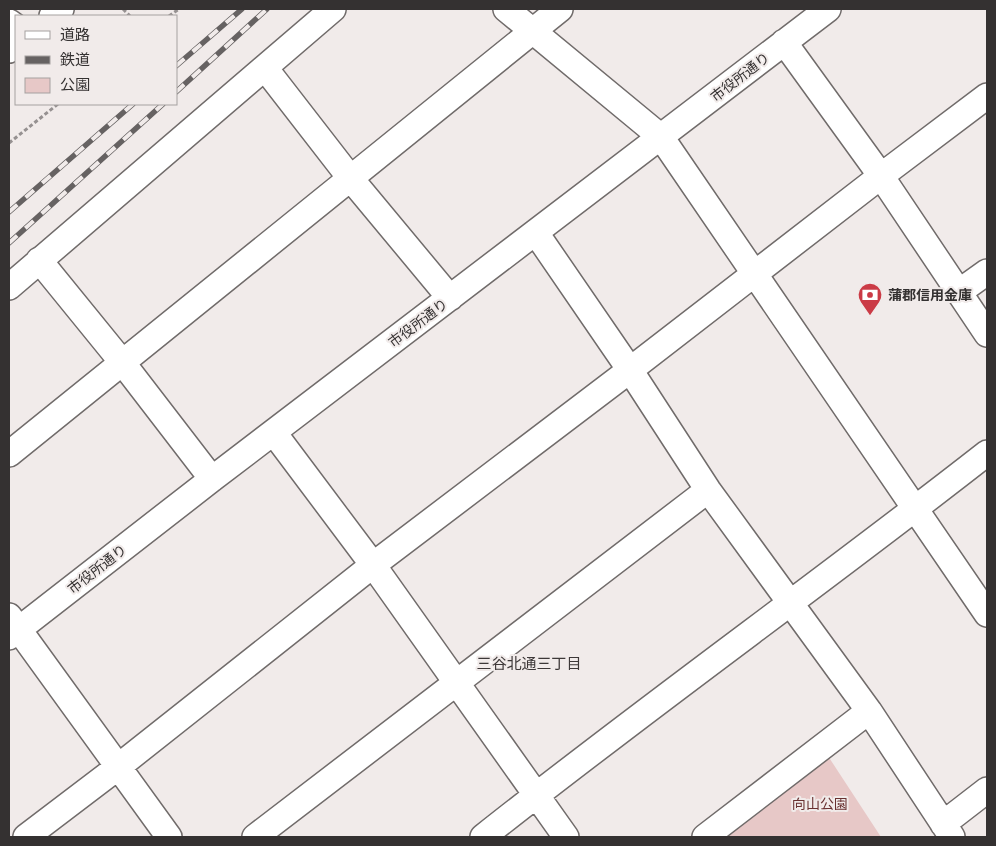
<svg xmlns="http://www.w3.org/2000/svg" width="996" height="846" viewBox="0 0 996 846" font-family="'Space Grotesk','Noto Sans JP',sans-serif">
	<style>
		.green { fill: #e7c8c7 }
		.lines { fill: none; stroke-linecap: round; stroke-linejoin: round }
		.minor-casing { stroke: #706b6a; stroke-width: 28 }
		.path { stroke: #969191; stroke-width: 3; stroke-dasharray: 4 2.5; stroke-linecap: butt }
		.minor { stroke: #fff; stroke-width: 25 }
		.rail-casing { stroke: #666262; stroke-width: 5.5 }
		.rail { stroke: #f1ebea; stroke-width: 4; stroke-dasharray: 11; stroke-linecap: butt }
		.labels { text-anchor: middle; stroke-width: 4; stroke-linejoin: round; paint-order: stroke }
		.street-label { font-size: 14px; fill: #343131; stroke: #f1ebea }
		.poi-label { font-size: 14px; font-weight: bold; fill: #343131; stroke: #f1ebea; text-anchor: start }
		.park-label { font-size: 14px; fill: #693131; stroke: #f1ebea }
		.neighbourhood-label { font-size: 15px; fill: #3d3838; stroke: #f1ebea }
	</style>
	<rect width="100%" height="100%" fill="#f1ebea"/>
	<!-- green -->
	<path class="green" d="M828,756L881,837H724Z"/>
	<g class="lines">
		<defs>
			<path id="minor" d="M506,9L661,137L987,614
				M52,16L61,9
				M9,22L16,27
				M784,42L881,176L987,334
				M9,50L16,44
				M265,68L351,179L450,298
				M536,233L630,370L708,490L869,711L952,837
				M39,260L122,362L212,479
				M9,287L333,9
				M959,292L987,272
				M274,433L373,565L566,837
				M9,454L560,9
				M9,616L169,837
				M9,637L212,479L828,9
				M943,824L987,790
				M26,837L118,767L373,565L630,370L881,176L987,96
				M255,837L708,490
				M483,837C648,706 821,583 987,453
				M705,837L869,711"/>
		</defs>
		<!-- minor casing -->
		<use href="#minor" class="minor-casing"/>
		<!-- path -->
		<path class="path" d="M123,9L130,16
			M169,16L179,9
			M9,143L58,104"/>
		<!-- minor -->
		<use href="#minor" class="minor"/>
		<defs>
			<path id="rail" d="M176,66L242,9
				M176,92L267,9
				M9,212L133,104
				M9,243L163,104"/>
		</defs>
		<!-- rail casing -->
		<use href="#rail" class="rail-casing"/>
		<!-- rail -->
		<use href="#rail" class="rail"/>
	</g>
	<!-- icons -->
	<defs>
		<symbol id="bank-pin" viewBox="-11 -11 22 30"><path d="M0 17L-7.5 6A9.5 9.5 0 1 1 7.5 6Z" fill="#cb3b46" stroke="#f1ebea"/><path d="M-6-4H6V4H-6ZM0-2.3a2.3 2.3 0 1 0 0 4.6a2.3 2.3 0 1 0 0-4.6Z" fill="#fff"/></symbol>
	</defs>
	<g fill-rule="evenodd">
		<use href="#bank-pin" x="856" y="281" width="28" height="38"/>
	</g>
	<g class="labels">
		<!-- street labels -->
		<g class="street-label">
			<text transform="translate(740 77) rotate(-38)" y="5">市役所通り</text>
			<text transform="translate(418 323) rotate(-37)" y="5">市役所通り</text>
			<text transform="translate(97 569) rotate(-38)" y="5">市役所通り</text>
		</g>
		<!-- poi labels -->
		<g class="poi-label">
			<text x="888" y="300">蒲郡信用金庫</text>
		</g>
		<!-- park labels -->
		<g class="park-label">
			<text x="820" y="809">向山公園</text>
		</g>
		<!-- neighbourhood labels -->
		<g class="neighbourhood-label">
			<text x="529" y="669">三谷北通三丁目</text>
		</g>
	</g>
	<!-- border -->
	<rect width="996" height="846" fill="none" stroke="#343131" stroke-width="20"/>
	<!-- legend -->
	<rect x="15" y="15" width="162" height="90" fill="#f1ebea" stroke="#a5a1a0"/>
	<rect x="25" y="31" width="25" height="8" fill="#ffffff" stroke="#a5a1a0"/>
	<text x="60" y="40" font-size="15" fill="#343131">道路</text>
	<rect x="25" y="56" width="25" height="8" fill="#666262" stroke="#a5a1a0"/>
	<text x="60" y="65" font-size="15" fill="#343131">鉄道</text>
	<rect x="25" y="78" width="25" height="15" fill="#e7c8c7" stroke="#a5a1a0"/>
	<text x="60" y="90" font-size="15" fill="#343131">公園</text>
</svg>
